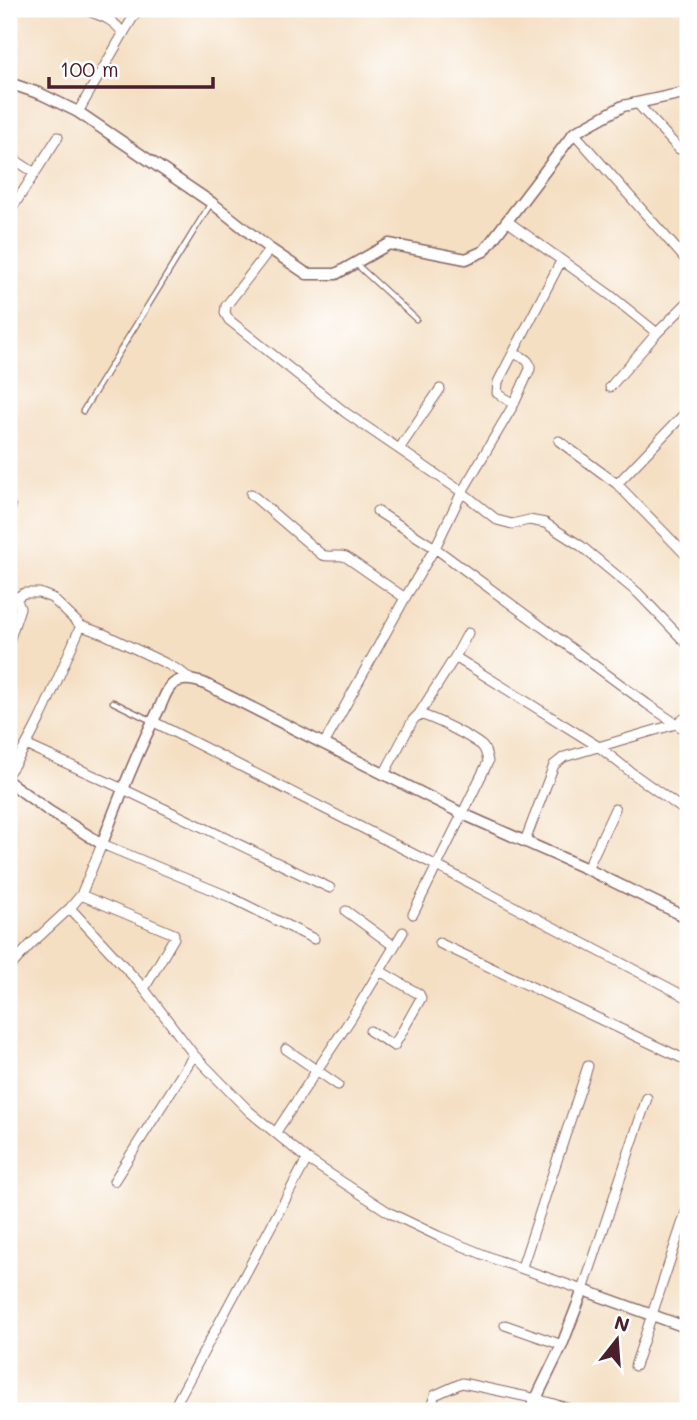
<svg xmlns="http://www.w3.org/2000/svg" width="697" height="1420" viewBox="0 0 697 1420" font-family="Mali,sans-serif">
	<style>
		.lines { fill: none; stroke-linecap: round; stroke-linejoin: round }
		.service-casing { stroke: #866260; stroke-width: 7 }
		.minor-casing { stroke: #866260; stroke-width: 11 }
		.tertiary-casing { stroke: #866260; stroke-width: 13 }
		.service { stroke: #fff; stroke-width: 4.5 }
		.minor { stroke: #fff; stroke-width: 9 }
		.tertiary { stroke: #fff; stroke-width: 10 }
	</style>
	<rect width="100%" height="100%" fill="#fff"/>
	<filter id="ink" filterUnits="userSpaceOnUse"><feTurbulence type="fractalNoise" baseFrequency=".0143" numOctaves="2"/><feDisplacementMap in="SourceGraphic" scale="14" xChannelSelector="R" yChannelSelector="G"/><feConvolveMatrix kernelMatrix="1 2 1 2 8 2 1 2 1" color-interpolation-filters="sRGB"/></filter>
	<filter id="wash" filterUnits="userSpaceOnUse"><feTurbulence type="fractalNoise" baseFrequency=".00686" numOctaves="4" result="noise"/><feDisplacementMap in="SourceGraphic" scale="28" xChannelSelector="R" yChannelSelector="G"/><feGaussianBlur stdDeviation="1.57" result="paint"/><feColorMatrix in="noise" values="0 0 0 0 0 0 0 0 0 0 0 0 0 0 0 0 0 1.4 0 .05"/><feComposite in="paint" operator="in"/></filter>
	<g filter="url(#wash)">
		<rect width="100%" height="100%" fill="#f4dfc3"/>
	</g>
	<g filter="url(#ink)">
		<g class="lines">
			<defs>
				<path id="service" d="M356,264L416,319
					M83,411L211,203
					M113,702L152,721"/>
				<path id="minor" d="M123,34L138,9
					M637,103L679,149
					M78,112L123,34C114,18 98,15 82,9
					M574,133L688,262
					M9,156L35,173
					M9,213L58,137
					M507,221L610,295L657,333L688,302
					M270,249L226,306L225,313L229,320L346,413L462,492L497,520L512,524L529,520L545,523L581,546L638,593L688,645
					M513,353C521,357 531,359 530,369L514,404
					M610,387L657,333
					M559,441L617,484L688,557
					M399,449L440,389
					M617,484L688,410
					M251,494L322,555C331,558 338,554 346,557L405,598
					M9,504L11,507
					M377,511L435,548L647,704L688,732
					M9,592L16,598L20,608L9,641
					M16,598L24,593H39L52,598L81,626L104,634L167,664L180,671L190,679
					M455,657L599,747L632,773L688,813
					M419,714L455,657L468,633
					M152,721L437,866L688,998
					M324,744L405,598L435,548L462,492L514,404L497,393L498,382L561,261
					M26,745L123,789L330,888
					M9,772C41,727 58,675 81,626
					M384,774L413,720L419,714C434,718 470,736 482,746C486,750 487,756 488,762L413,914
					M525,841L554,765L564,757L676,724L688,716
					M587,869L615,809
					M81,895L174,934V938L144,989
					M70,908L141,985L194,1055L250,1112L307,1159L390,1213L438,1236L497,1260L583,1290L647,1098
					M346,911L394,946
					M439,943L688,1061
					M9,968L31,944L70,908L81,895L102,844L230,897L314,939
					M370,1031L394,1046L421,998L419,994L380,971
					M286,1049L338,1085
					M276,1132L352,1017L403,932
					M114,1181L194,1055
					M522,1267L588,1066
					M505,1325L562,1345
					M635,1366L688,1206
					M172,1411L307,1159
					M430,1411L435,1395L462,1383L537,1399L577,1411"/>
				<path id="tertiary" d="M9,83L41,94L78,112L212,203L270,249L307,274H336L389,244L466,259L484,251L574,133L623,106L688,92
					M9,782L49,811L102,844C119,798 137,752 159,709C163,701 166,690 172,685C181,677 193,680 203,683L463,814L587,869L688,918
					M530,1411L562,1345L583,1290L688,1328"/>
			</defs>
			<!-- service casing -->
			<use href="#service" class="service-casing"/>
			<!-- minor casing -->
			<use href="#minor" class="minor-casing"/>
			<!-- tertiary casing -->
			<use href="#tertiary" class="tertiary-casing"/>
			<!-- service -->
			<use href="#service" class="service"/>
			<!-- minor -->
			<use href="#minor" class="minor"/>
			<!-- tertiary -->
			<use href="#tertiary" class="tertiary"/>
		</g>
	</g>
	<!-- margin -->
	<rect width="697" height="1420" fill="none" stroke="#fff" stroke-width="35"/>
	<!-- north arrow -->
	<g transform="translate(617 1340) rotate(17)" stroke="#ffffff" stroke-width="5" paint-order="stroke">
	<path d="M0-5L12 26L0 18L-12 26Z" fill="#4a1f2b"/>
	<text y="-10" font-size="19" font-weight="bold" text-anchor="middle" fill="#4a1f2b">N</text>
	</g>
	<!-- scale -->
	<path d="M49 77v10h164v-10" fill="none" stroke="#4a1f2b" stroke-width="3.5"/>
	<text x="60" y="77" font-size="21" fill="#4a1f2b" stroke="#ffffff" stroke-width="5" paint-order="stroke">100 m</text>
</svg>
